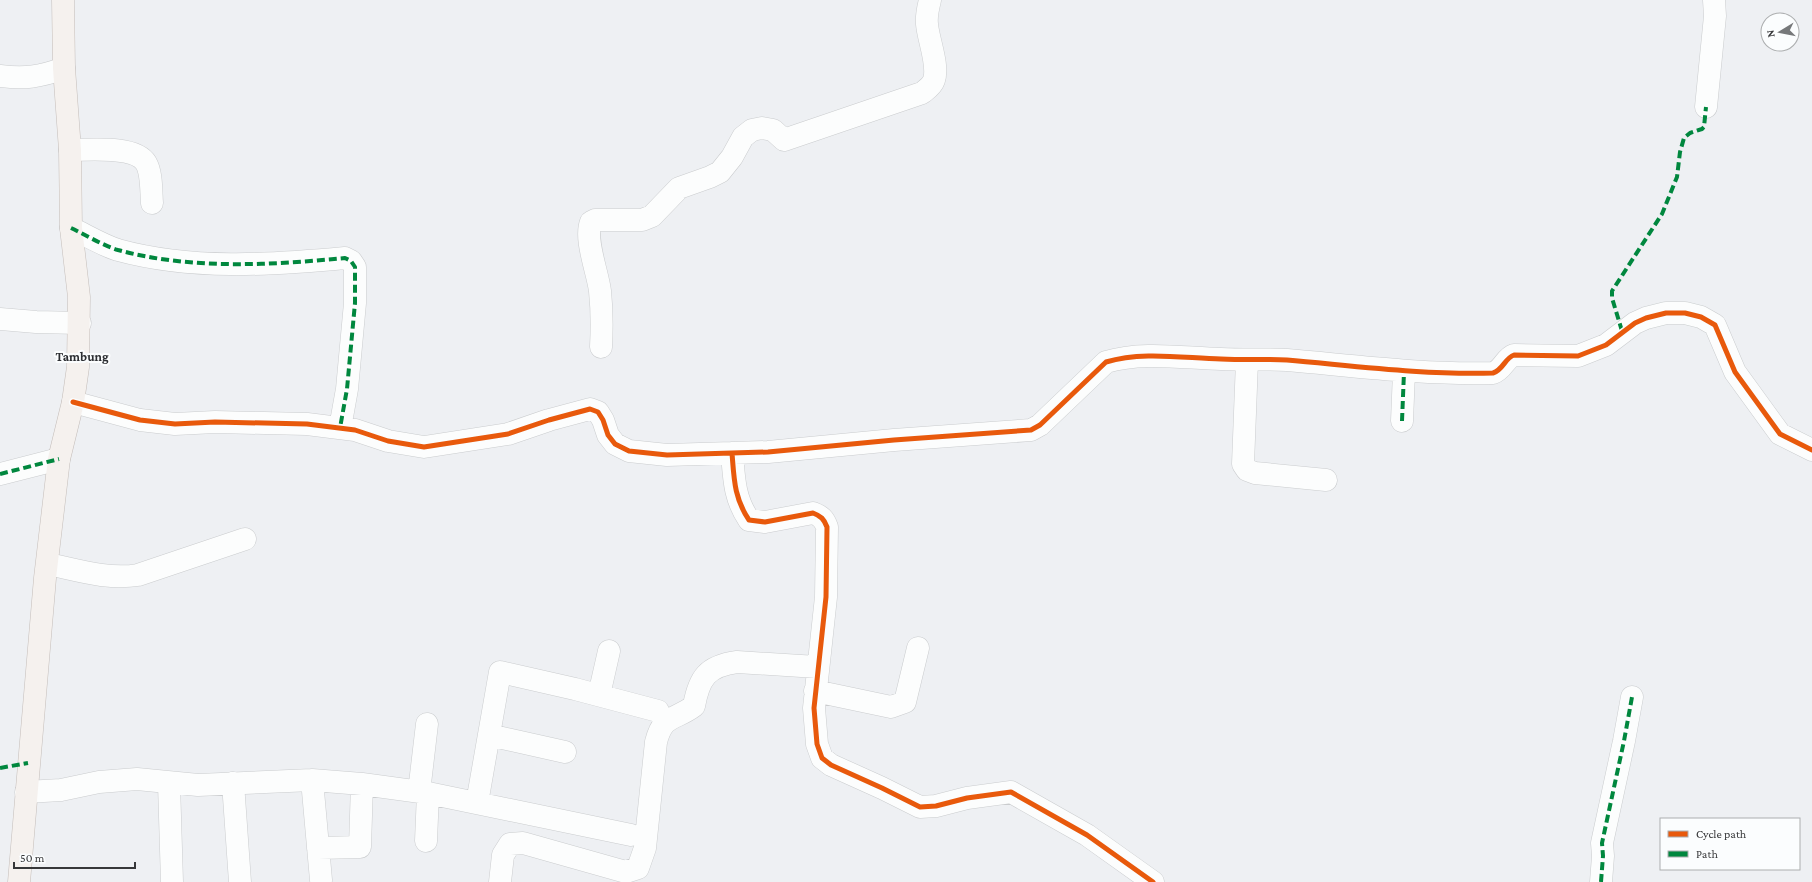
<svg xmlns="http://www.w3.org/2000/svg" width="1812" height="882" viewBox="0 0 1812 882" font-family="'Crimson Pro',serif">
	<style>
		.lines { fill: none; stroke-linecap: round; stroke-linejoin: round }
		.minor-casing { stroke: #caccce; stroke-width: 23 }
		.major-casing { stroke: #c4bdb9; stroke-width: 23 }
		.minor { stroke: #fcfdfd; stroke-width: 22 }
		.major { stroke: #f5f1ee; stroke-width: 22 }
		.quiet { stroke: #00873e; stroke-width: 4; stroke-dasharray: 8 4; stroke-linecap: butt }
		.cycleway-casing { stroke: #fbfdfe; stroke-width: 8 }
		.cycleway { stroke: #e8590c; stroke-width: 5 }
		.labels { text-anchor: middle; stroke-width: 4; stroke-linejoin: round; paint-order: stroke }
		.quarter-label { font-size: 13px; font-weight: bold; fill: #2c2e32; stroke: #fbfdfe }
	</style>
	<rect width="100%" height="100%" fill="#eef0f3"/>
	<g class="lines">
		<defs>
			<path id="minor" d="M0,76C25,79 40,77 64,68
				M1706,107L1715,16L1714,0
				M70,150C89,150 135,145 146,163C152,173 151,191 152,203
				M71,228C86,235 102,245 118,250C191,270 270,265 345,258L351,261L355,267V303L347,389L340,428
				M0,319L36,322L80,323
				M601,347C602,328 602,310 600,291C598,273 584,239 591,222L595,220H642L652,216L679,188L710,177L720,172L732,157L743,137L752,130L762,128L773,130L784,140L922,93C927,89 932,86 934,80C939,65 928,39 927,24C926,16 928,8 930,0
				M1247,361L1243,464L1247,470L1255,473L1326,480
				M73,402L140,420L175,424L215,422L307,424L355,430L388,441L424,447L508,434L549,420L590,409L598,412L603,420L608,435L615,444L629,451L667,455L768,452L894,440L1031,430L1040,425L1106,362C1142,351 1183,358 1221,359C1243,360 1265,359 1287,360C1356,366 1424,375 1493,373C1503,370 1505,358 1514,355L1578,356L1606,345L1635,323L1646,318L1666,313H1685L1701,317L1715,325L1735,372L1780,434L1812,450
				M1402,421L1404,372
				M732,453C734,478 734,498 749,520L765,522L813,513C821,516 824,519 827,527L826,597L814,708L817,744L822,758L831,765L882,788L920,807L936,806L967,798L1011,792L1087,835L1153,882
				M0,474L59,459
				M48,564C77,570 108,580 138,575L245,539
				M815,691L891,707L905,702L918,648
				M599,695L609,651
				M489,735L565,752
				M312,780L321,880
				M233,783L240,882
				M169,784L172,882
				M26,792L61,790L99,782L137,779L198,785L312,780L362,784L428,793L631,835
				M419,792L427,724
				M477,803L500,672L575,689L658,711
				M426,841L428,793
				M318,848L360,847L362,784
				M500,882L503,855L510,844L523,843L626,872L638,868L645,848L656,742C663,714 674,721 694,706C699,678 707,666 737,662L817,667
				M1601,882L1603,856L1602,843L1624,741L1632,697"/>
			<path id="major" d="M19,882L45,578L59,459L73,402L78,367L79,297L71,228L70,150L64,68L63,0"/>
		</defs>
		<!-- minor casing -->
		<use href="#minor" class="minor-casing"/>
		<!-- major casing -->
		<use href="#major" class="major-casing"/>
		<!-- minor -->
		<use href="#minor" class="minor"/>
		<!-- major -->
		<use href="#major" class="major"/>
		<!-- quiet -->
		<path class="quiet" d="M71,228C86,235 102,245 118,250C191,270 270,265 345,258L351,261L355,267V303L347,389L340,428
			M1622,331L1612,298V291L1662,214L1677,177L1680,152L1684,138L1690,133L1702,129L1704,127L1706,107
			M1402,421L1404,372
			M0,474L59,459
			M0,768L28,763
			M1601,882L1603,856L1602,843L1624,741L1632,697"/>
		<defs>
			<path id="cycleway" d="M73,402L140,420L175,424L215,422L307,424L355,430L388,441L424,447L508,434L549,420L590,409L598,412L603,420L608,435L615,444L629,451L667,455L768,452L894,440L1031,430L1040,425L1106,362C1142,351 1183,358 1221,359C1243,360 1265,359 1287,360C1356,366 1424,375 1493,373C1503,370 1505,358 1514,355L1578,356L1606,345L1635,323L1646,318L1666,313H1685L1701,317L1715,325L1735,372L1780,434L1812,450
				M732,453C734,478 734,498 749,520L765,522L813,513C821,516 824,519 827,527L826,597L814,708L817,744L822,758L831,765L882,788L920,807L936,806L967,798L1011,792L1087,835L1153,882"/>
		</defs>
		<!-- cycleway casing -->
		<use href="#cycleway" class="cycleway-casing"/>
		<!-- cycleway -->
		<use href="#cycleway" class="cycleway"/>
	</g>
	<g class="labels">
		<!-- quarter labels -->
		<g class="quarter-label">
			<text x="82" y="361">Tambung</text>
		</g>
	</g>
	<!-- legend -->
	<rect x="1660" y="818" width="140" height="52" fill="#fbfdfe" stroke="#acaeaf"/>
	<rect x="1668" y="831" width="20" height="6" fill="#e8590c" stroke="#acaeaf"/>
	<text x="1696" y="838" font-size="12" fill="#363739">Cycle path</text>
	<rect x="1668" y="851" width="20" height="6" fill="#00873e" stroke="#acaeaf"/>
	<text x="1696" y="858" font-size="12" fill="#363739">Path</text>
	<!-- north arrow -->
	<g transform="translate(1780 32) rotate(260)"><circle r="19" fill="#fbfdfe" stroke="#acaeaf"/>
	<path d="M0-3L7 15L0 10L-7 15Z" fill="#76787a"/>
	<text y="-6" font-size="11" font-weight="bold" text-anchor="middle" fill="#363739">N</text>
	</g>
	<!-- scale -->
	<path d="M14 862v6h121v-6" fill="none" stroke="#363739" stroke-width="2"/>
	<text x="20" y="862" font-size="12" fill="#363739" stroke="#fbfdfe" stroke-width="3" paint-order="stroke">50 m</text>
</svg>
